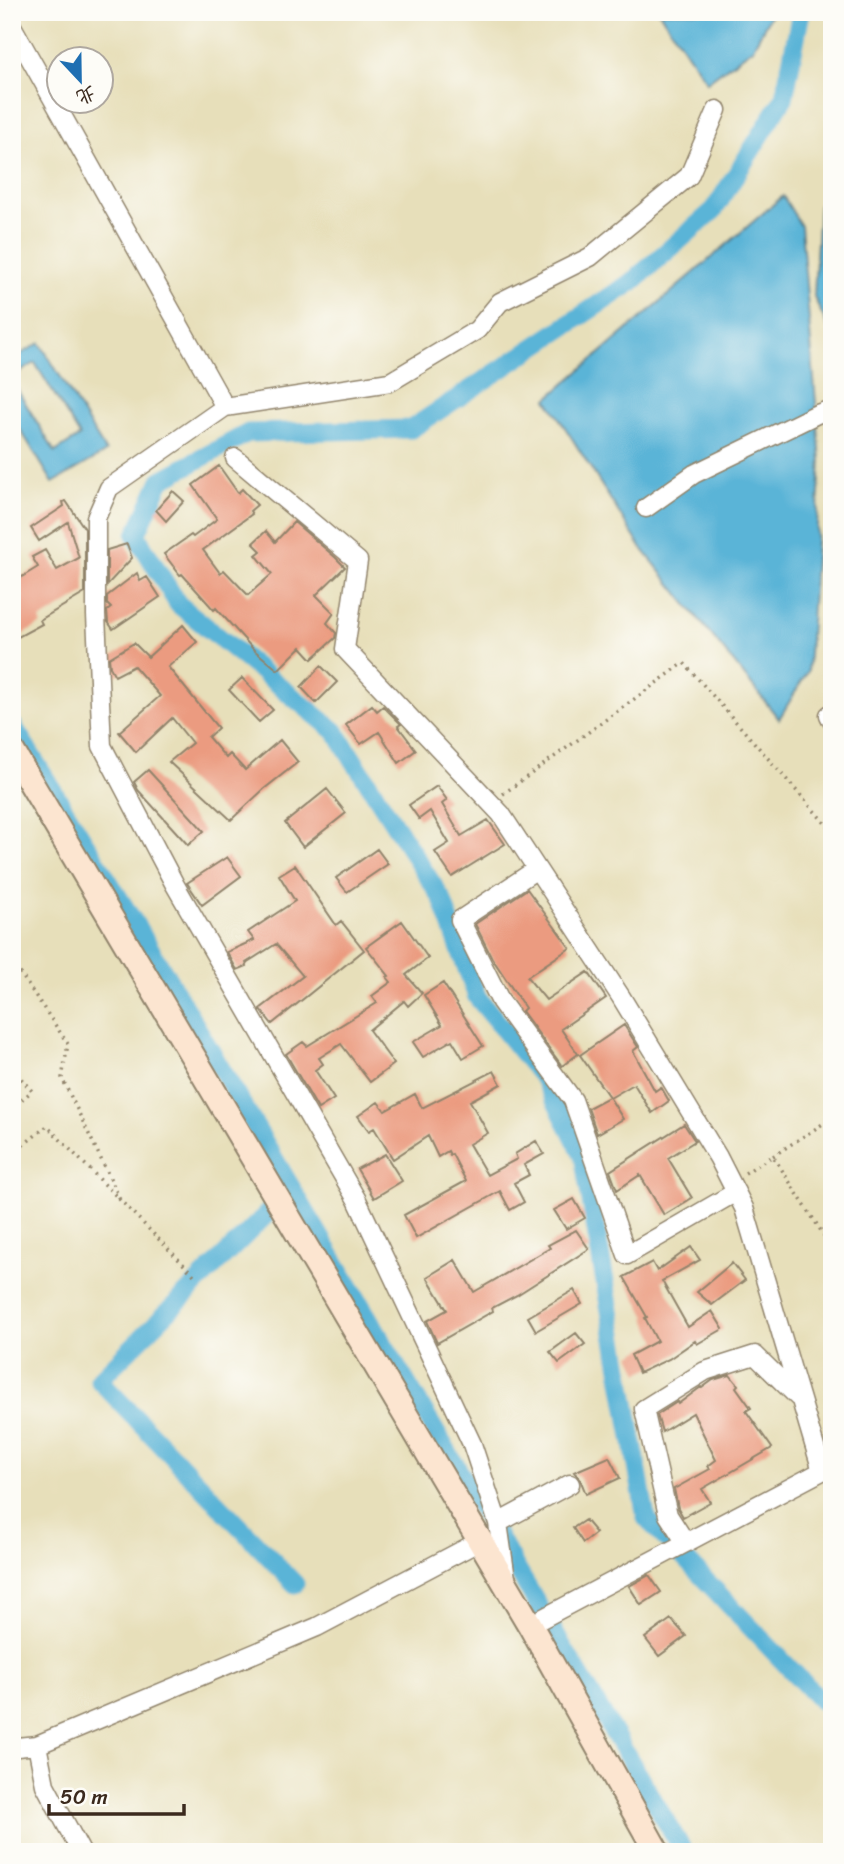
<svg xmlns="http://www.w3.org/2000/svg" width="844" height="1864" viewBox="0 0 844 1864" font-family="Sriracha,'LXGW WenKai TC',sans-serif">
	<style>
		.water { fill: #5ab4d7; stroke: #4a6f7a; stroke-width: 2 }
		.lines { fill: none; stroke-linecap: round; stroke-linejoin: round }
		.canal { stroke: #5ab4d7; stroke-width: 19 }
		.building { fill: #eb9b80 }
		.street-casing { stroke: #91846c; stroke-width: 21 }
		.secondary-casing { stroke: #91846c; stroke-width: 28 }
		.path { stroke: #91846c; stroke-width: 3.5; stroke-dasharray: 2 5; stroke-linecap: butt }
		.street { stroke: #fff; stroke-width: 18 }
		.secondary { stroke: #fce5d0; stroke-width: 24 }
	</style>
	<rect width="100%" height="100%" fill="#fdfcf7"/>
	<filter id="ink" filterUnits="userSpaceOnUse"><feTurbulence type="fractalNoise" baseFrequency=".0143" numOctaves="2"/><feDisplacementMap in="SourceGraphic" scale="14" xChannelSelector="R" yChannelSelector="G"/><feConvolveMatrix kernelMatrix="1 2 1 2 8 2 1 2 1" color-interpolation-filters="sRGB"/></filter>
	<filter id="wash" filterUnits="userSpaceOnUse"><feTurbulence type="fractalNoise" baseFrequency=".00686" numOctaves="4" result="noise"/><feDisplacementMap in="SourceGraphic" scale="28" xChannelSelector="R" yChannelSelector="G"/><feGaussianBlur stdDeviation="1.57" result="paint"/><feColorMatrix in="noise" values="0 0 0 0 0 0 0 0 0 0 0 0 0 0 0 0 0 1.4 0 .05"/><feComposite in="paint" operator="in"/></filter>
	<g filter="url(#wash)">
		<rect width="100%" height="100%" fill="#e7dfba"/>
		<!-- water -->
		<path class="water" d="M659,12H772L753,48L707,82Z
			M832,195V335L814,297L819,205Z
			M783,196L801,226L821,461L808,671L779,719L640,546L547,399Z
			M40,343L106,452L53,483L12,416V381L55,452L80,436L35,363L12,377V359Z"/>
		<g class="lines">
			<!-- canal -->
			<path class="canal" d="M801,12L784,98L714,210L632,282L411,429L248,433L161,480L136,535L178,604L335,731L442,899L477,997L544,1079L583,1155L646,1518L819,1699L832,1705
				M12,724L148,945L684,1852
				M289,1192L99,1380L295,1584"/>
		</g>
		<g id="blocks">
			<!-- building -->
			<path class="building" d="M219,466L238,493L242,489L257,505L250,511L252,514L203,550L220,573L224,570L248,595L272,574L256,555L261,551L253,543L266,531L275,542L294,522L335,557L345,567L316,595L334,613L327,623L336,633L335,638L312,659L301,647L278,670L254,650L216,608L214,610L182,574L180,575L164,554L191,535L193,537L217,519L193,485Z
				M173,491L184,501L166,521L156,510Z
				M66,501L85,529V593L40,620L42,624L18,637L12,628V583L38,567L32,557L45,550L57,570L79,558L68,522L39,541L31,528L64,506L63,502Z
				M127,544L132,558L107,585V550Z
				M137,573L140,581L147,577L160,597L113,629L108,622L107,611L111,608L107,604V596Z
				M183,625L197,642L168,667L218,728L208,737L226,758L230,754L245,770L280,740L298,762L264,789L231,820L169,762L192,743L172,718L136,752L119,732L160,696L134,666L115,676L110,667L109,658L134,643L148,657Z
				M321,666L337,682L316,703L301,687Z
				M242,678L273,710L259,722L229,690Z
				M372,705L377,711L383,706L401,724L398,726L416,750L399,763L379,732L361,744L346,725Z
				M148,770L204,831L188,845L138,790L134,782Z
				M437,786L447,800L442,804L461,836L488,820L505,844L452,877L435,852L449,843L430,811L419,819L409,805Z
				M327,789L346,813L303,847L285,823Z
				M377,849L388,864L347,892L336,878Z
				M227,857L241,876L202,905L187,883Z
				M295,865L336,925L341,921L364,950L272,1024L260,1009L303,976L276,944L246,963L247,966L237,970L227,952L254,940L248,932L295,901L279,875Z
				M527,889L570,948L527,977L546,1000L588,972L606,998L561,1029L578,1054L562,1066L522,1011L525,1008L492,958L475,924Z
				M402,921L428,958L406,975L422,993L408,1006L404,1001L369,1030L394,1064L370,1082L341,1044L319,1058L323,1064L315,1070L334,1099L318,1109L286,1054L303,1042L307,1046L377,1003L372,996L391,982L387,977L389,976L366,947Z
				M443,983L483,1046L463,1058L452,1040L423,1057L413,1042L442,1025L424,995Z
				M624,1025L638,1047L633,1051L655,1091L661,1087L669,1101L652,1113L634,1084L610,1098L623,1119L597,1134L588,1108L609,1097L580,1055Z
				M494,1071L501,1084L470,1101L488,1133L469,1144L487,1175L517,1159L515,1154L536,1141L544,1154L524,1165L529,1175L514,1183L524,1202L510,1210L500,1191L416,1238L404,1215L466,1181L452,1154L450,1155L448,1151L438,1157L428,1136L393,1159L374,1128L369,1131L358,1116L378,1102L385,1111L415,1094L422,1108Z
				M684,1124L695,1141L668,1158L692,1198L664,1215L640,1175L617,1190L610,1171Z
				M385,1154L402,1181L374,1198L357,1169Z
				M574,1199L585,1218L566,1229L554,1210Z
				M576,1230L589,1249L517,1295L492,1308L493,1311L437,1343L427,1321L447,1310L427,1277L455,1260L474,1292L550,1248L548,1245Z
				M691,1247L700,1260L662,1281L688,1327L712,1311L723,1329L697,1344L695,1341L669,1359L639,1373L631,1355L657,1341L645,1318L647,1317L624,1277L652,1262L657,1271Z
				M732,1263L745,1280L712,1305L697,1292Z
				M574,1290L582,1304L536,1331L528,1317Z
				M576,1333L585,1344L559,1363L550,1352Z
				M730,1375L738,1385L736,1387L751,1408L746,1411L772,1448L702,1489L710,1502L683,1517L678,1508L674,1489L710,1469L708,1466L716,1460L693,1413L662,1432L657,1415L677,1402L678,1404L701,1387L702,1388L713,1380Z
				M609,1457L620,1478L586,1494L580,1479L574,1472Z
				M585,1520L596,1533L583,1543L573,1528Z
				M649,1575L661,1592L641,1605L629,1586Z
				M671,1619L686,1636L659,1656L645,1638Z"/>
		</g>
	</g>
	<g filter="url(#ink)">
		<use href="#blocks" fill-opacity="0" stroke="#91846c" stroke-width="2"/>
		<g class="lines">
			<defs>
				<path id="street" d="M12,26L225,407
					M235,458L358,561L345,649L501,814L621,997L718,1157L744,1208L822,1471L530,1625
					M646,508L694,474L817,414L832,409
					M832,713L829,715L832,721
					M537,869L460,920L501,1002L573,1100L627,1255L736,1192
					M570,1484L498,1523L472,1444L357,1200L175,885L102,746L96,615V518L109,488L225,407L390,382L477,330L500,302L590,257L689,176L717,110
					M498,1523L506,1579
					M686,1543L668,1515L644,1409L705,1371L755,1355L798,1397
					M37,1745L45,1785L81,1852
					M12,1749L17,1747L37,1745L317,1627L480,1541"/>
				<path id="secondary" d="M12,751L530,1625L657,1852"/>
			</defs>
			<!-- street casing -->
			<use href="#street" class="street-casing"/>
			<!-- secondary casing -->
			<use href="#secondary" class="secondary-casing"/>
			<!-- path -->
			<path class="path" d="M503,794L684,663L832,831
				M12,961L68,1044L62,1078L121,1201
				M12,1068L32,1091L12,1108
				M12,1154L47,1126L196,1277
				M773,1156L832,1118
				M745,1173L773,1156L832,1248"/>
			<!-- street -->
			<use href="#street" class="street"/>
			<!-- secondary -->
			<use href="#secondary" class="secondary"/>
		</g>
	</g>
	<!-- margin -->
	<rect width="844" height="1864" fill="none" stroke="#fdfcf7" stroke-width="42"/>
	<!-- north arrow -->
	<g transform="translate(80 80) rotate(158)"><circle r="33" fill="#fdfcf7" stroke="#afa8a0" stroke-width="2"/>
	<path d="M0-5L12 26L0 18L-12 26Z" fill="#1f6fb2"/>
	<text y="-10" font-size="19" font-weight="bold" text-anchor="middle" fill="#3b2a1e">北</text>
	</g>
	<!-- scale -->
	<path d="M49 1804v10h135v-10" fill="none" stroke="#3b2a1e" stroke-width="3.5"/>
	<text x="60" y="1804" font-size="21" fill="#3b2a1e" stroke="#fdfcf7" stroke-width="5" paint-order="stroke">50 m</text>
</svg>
